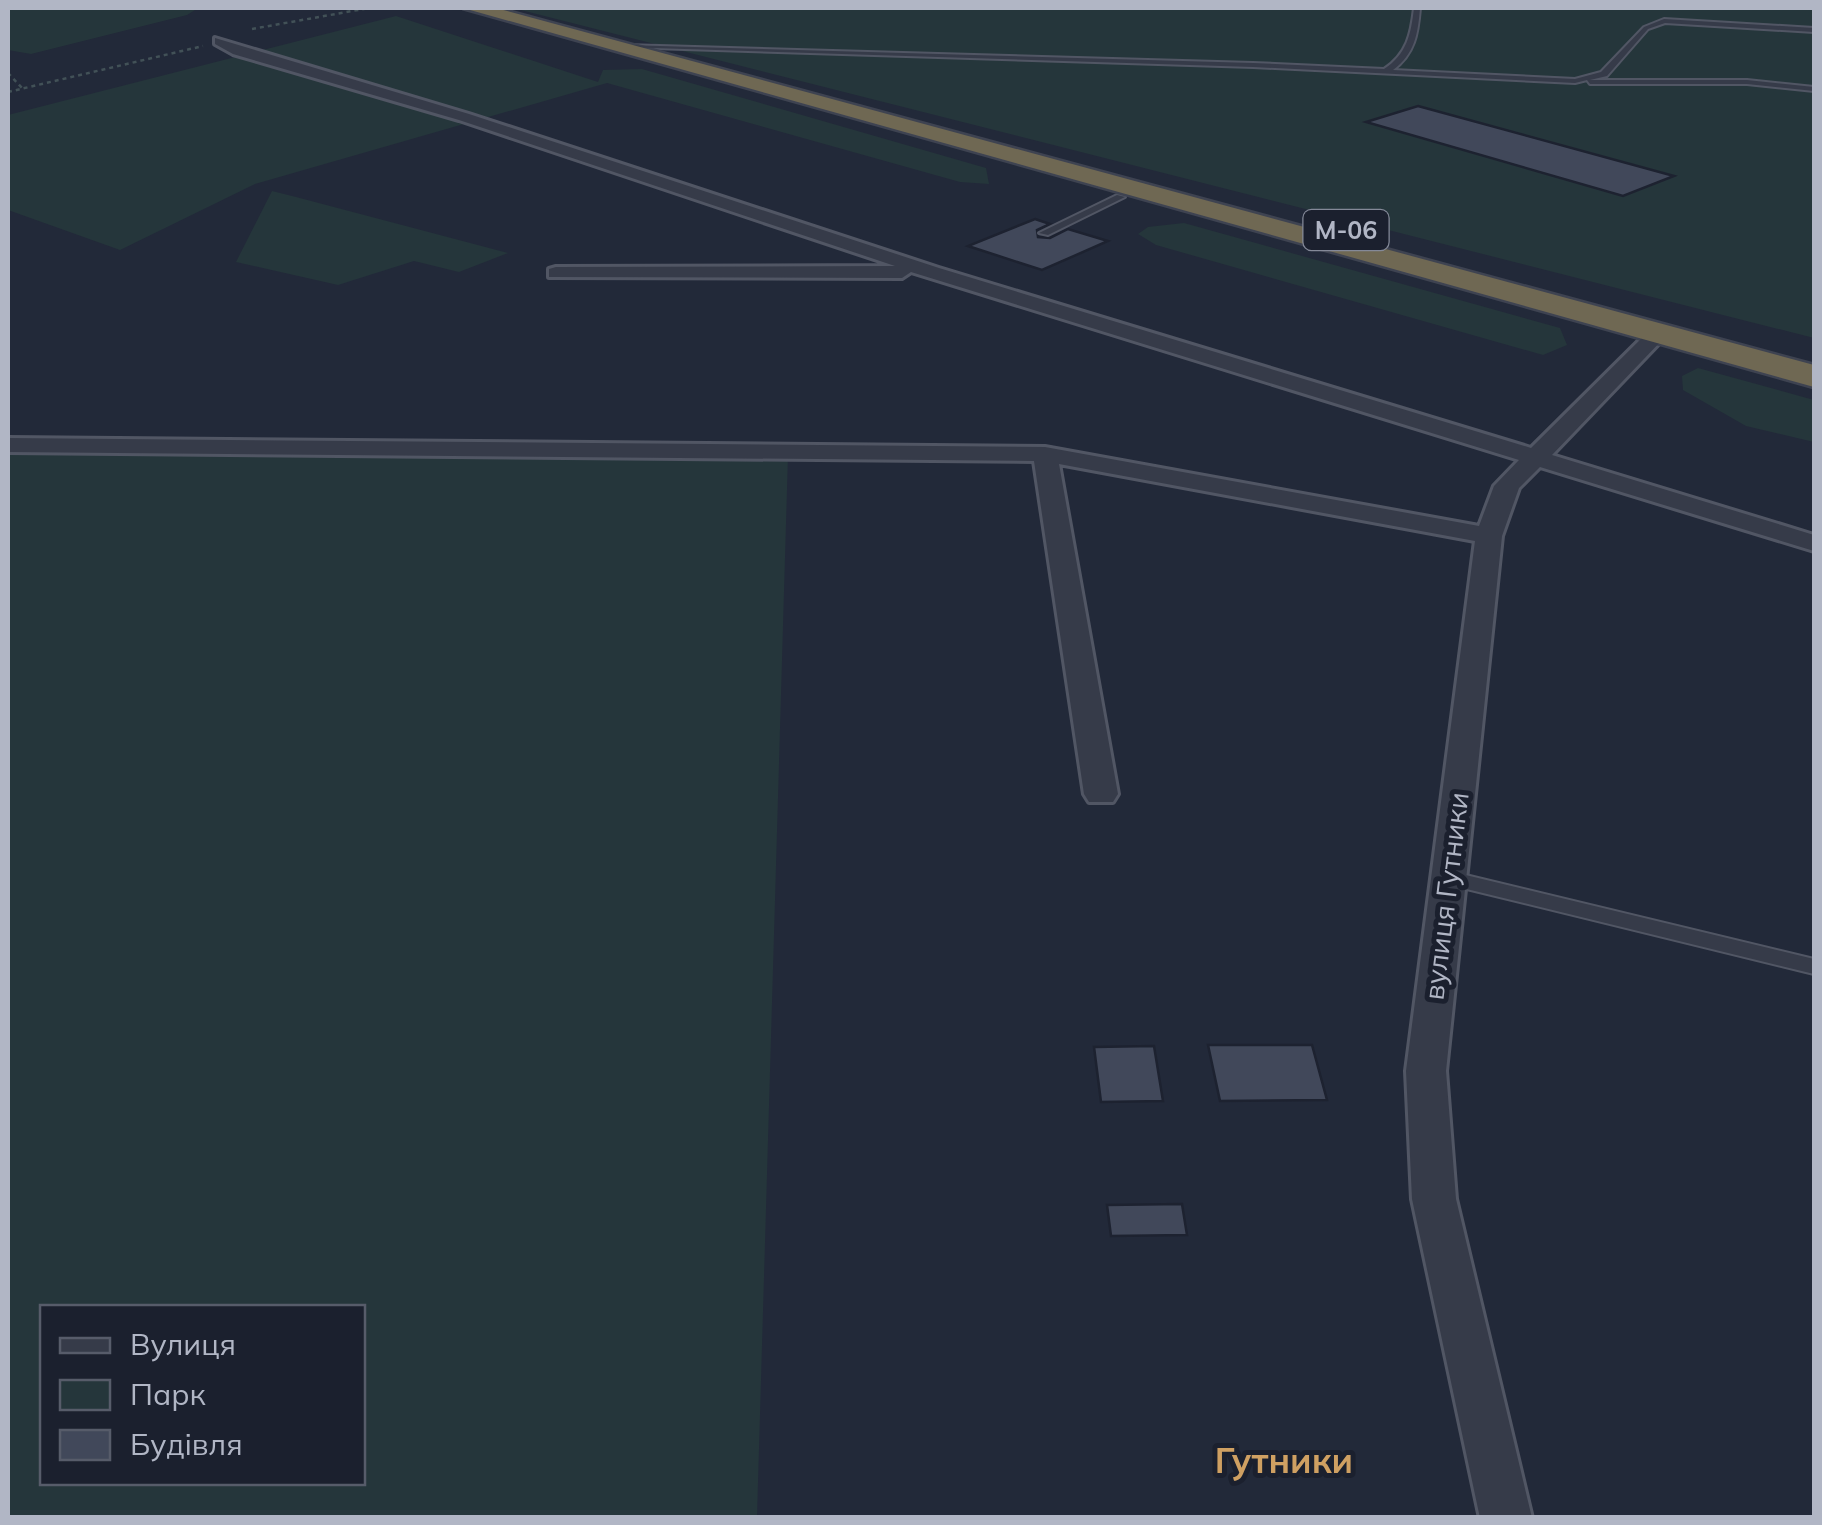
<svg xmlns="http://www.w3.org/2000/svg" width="1822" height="1525" viewBox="0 0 1822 1525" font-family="Mulish,sans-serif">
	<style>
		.green { fill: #25363b; fill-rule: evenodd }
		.building { fill: #41485a; stroke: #1d2230; stroke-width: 2.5 }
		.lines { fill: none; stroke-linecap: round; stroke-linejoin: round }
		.lane-casing { stroke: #515664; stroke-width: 4 }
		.street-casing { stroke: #515664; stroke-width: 6 }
		.highway-casing { stroke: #3e4351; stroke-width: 5 }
		.path { stroke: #425157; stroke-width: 2.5; stroke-dasharray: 4 4; stroke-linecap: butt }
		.lane { fill: #363b49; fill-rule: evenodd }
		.street { fill: #363b49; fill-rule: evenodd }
		.highway { fill: #6f6853; fill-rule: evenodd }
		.labels { text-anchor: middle; stroke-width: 10; stroke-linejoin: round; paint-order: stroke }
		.shield { fill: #1b202e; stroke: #848998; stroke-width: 2.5 }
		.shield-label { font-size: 25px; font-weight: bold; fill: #b1b6c5 }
		.street-label { font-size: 28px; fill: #b1b6c5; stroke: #1b202e }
		.near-neighbourhood-label { font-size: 35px; font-weight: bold; fill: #cfa062; stroke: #1b202e }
	</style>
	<rect width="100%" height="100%" fill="#222939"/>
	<!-- green -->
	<path class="green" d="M8,8H198L187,15L31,54L8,50Z
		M513,8H1814V338Z
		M396,16L598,82L603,70L642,69L986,168L989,184L960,182L607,83L255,184L120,250L8,210V115Z
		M272,191L296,197L508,253L459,272L414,261L338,285L236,262Z
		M1184,223L1560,328L1567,345L1543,355L1156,245L1138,234L1148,227Z
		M1698,368L1814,400V442L1746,426L1683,390L1682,376Z
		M8,448L788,455L757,1517H8ZM42,1308H362V1482H42Z"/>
	<!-- building -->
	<path class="building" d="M1418,106L1674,176L1623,196L1366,122Z
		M1035,219L1050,224L1037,230L1038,237L1050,238L1068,229L1108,241L1042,270L968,246Z
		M1208,1045H1312L1327,1100L1220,1101Z
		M1154,1046L1163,1101L1101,1102L1094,1047Z
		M1182,1204L1187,1235L1111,1236L1107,1205Z"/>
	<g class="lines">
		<defs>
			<path id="lane" d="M1414,8H1420C1418,33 1415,54 1393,70L1575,79L1601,72L1644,27L1664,19L1814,28V32L1665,23L1648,29L1607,76L1590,80H1747L1814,87V91L1747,84H1590L1587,80L1575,83L1253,67L621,47L625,45L1253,63L1384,69C1407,54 1411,34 1414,8Z
				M1117,195L1125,197L1048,235L1039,233Z
				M1449,871L1814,959V974L1442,883L1439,878L1442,873Z"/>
			<path id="street" d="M215,38L469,114L939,268L1531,448L1651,329H1665V337L1552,455L1814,535V551L1540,467L1519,488L1502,536L1446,1071L1456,1199L1532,1518H1480L1412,1199L1406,1071L1475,541L1059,464L1118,794L1113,802H1089L1084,794L1034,461L8,452V438L1045,447L1479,526L1494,486L1519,460L911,272L902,278L549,277V269L556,267L895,266L459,120L233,54L215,44Z"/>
			<path id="highway" d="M463,8H496L1814,365V387Z"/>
		</defs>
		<!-- lane casing -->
		<use href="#lane" class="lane-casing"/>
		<!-- street casing -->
		<use href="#street" class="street-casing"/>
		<!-- highway casing -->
		<use href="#highway" class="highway-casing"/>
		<!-- path -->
		<path class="path" d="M252,29L369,8
			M8,73L22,88
			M8,92L203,46"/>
		<!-- lane -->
		<use href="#lane" class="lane"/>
		<!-- street -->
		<use href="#street" class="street"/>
		<!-- highway -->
		<use href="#highway" class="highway"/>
	</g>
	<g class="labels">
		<!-- shield labels -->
		<rect class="shield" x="1303.5" y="210" width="85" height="40" rx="8"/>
		<g class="shield-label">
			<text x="1346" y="239">М-06</text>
		</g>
		<!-- street labels -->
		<g class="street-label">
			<text transform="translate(1446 896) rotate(-83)" y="10">вулиця Гутники</text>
		</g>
		<!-- near-neighbourhood labels -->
		<g class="near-neighbourhood-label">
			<text x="1284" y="1473">Гутники</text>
		</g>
	</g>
	<!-- border -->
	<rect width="1822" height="1525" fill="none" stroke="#b1b6c5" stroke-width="20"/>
	<!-- legend -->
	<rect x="40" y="1305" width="325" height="180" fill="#1b202e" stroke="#575c6a" stroke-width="2.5"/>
	<rect x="60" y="1338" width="50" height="15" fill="#363b49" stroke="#575c6a" stroke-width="2.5"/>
	<text x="130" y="1355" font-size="30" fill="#b1b6c5">Вулиця</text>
	<rect x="60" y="1380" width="50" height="30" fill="#25363b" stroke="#575c6a" stroke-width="2.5"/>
	<text x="130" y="1405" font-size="30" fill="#b1b6c5">Парк</text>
	<rect x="60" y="1430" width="50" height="30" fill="#41485a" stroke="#575c6a" stroke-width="2.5"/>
	<text x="130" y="1455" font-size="30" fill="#b1b6c5">Будівля</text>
</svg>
